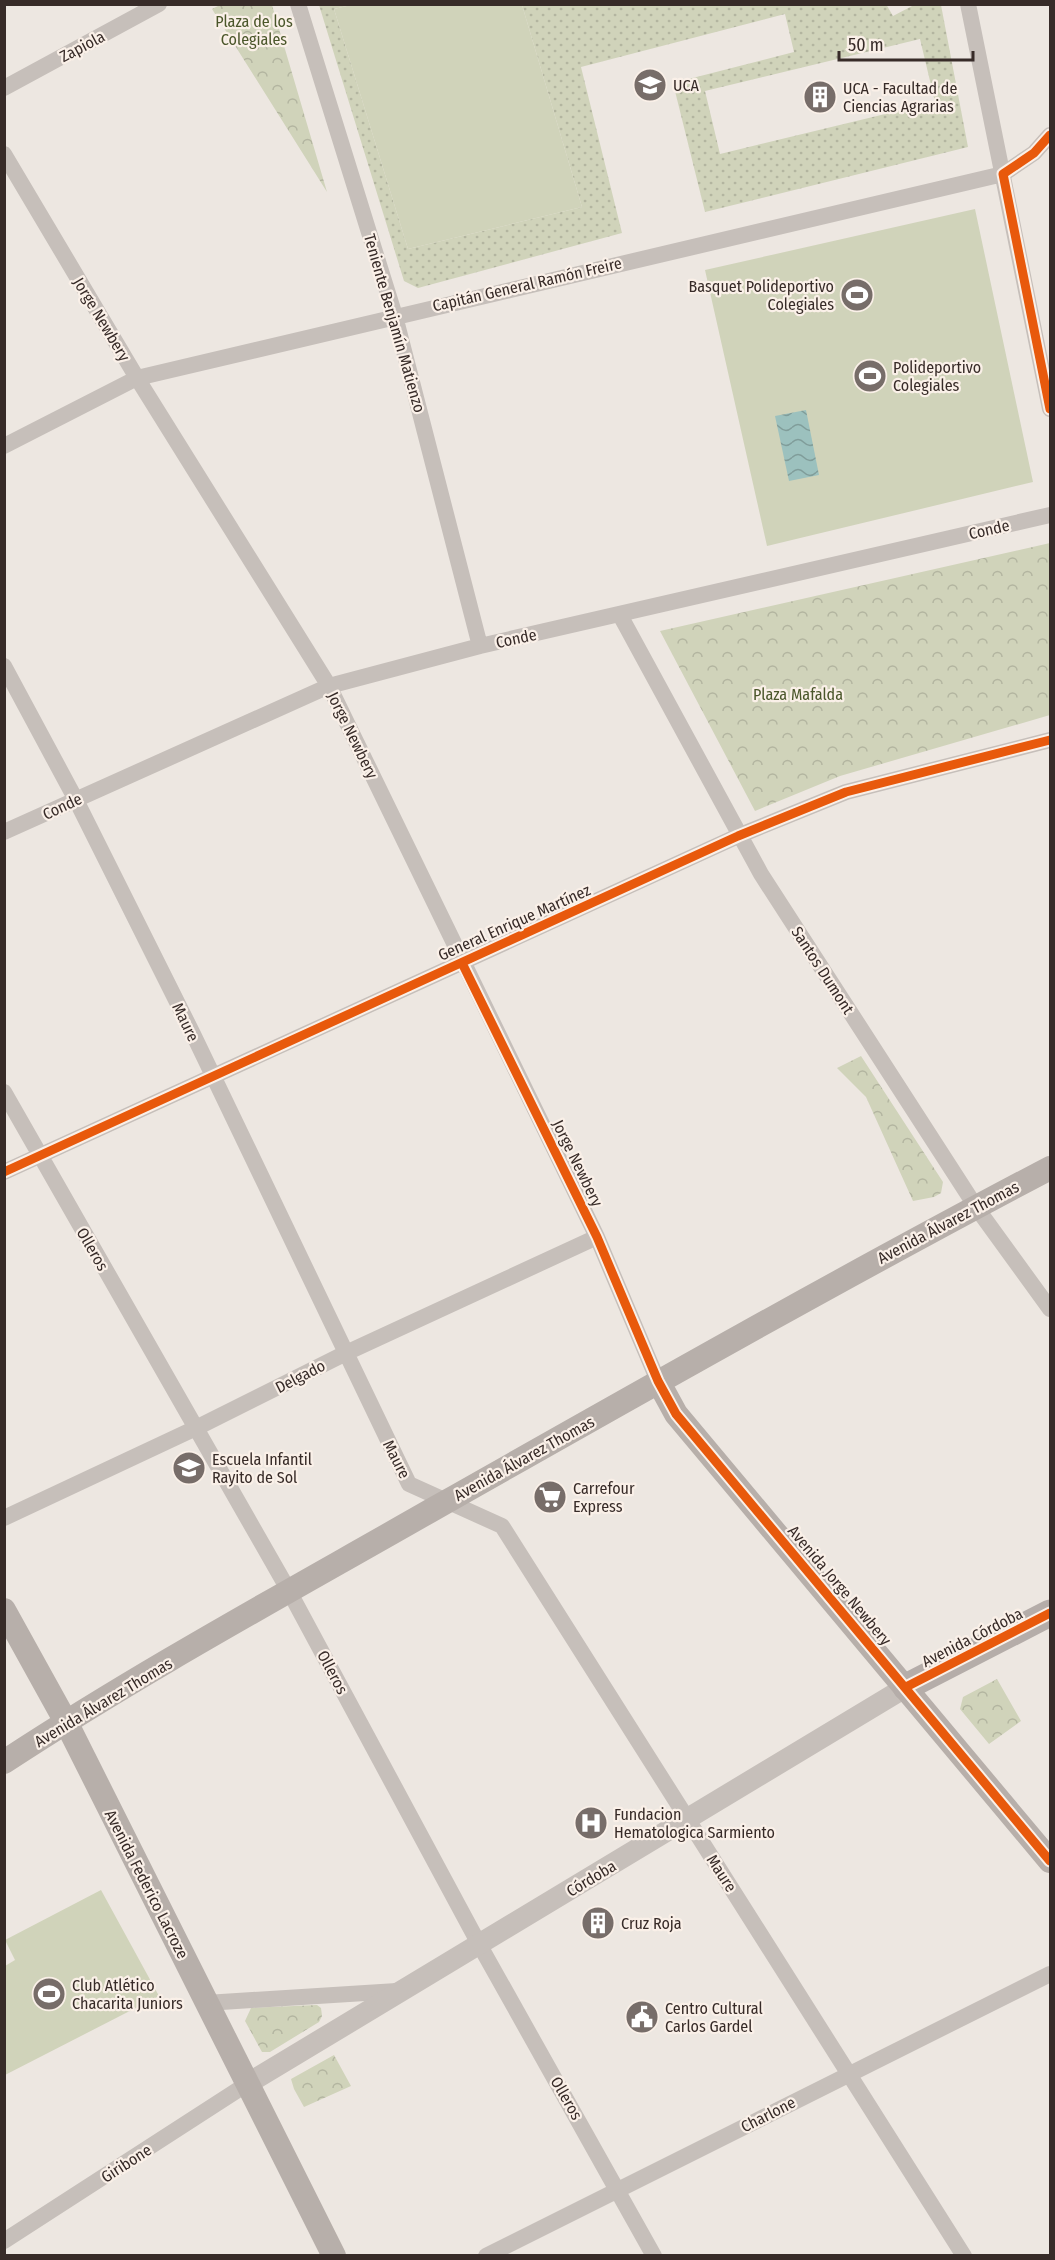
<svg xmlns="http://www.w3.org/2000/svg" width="1055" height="2260" viewBox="0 0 1055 2260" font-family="'Fira Sans Condensed',sans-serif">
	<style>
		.park { fill: url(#park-crowns) }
		.garden { fill: url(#garden-dots); fill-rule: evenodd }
		.pitch { fill: #d0d3ba }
		.water { fill: url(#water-waves) }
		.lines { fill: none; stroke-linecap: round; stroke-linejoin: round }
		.minor { stroke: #c6bfba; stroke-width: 16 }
		.tertiary { stroke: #c6bfba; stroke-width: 21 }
		.secondary { stroke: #b7afaa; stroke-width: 24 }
		.primary { stroke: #b5ada9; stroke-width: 27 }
		.cycleway-casing { stroke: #faf0e8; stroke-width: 13 }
		.cycleway { stroke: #e8590c; stroke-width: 9 }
		.labels { text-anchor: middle; stroke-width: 4.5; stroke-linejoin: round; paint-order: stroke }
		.park-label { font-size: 16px; fill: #4a562a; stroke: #faf0e8 }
		.street-label { font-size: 16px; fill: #372b28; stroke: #faf0e8 }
		.poi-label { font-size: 16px; fill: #372b28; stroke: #faf0e8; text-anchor: start }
	</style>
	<defs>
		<pattern id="park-crowns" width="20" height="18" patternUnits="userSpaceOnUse" patternTransform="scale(1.5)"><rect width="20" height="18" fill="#d0d3ba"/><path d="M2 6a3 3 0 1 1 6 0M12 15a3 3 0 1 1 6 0" fill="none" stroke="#b3b5a0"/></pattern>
		<pattern id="garden-dots" width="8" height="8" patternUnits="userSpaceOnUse" patternTransform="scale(1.5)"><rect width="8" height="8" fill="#d0d3ba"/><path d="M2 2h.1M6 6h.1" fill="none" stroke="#b3b5a0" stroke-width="1.8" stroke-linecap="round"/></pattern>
		<pattern id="water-waves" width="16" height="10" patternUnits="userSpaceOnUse" patternTransform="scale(1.5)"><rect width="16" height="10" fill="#9cc1be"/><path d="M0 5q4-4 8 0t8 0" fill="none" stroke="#809d9a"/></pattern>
	</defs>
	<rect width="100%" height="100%" fill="#ede7e1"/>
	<!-- park -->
	<path class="park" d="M220,5H272L327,192L212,9Z
		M1050,543V715L840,776L755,811L660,631Z
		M861,1056L943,1182L941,1193L934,1197L913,1201L866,1097L837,1068Z
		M997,1679L1021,1721L989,1744L960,1709L963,1697Z
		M317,2005L321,2008L322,2016L319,2022L270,2052H262L245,2021L251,2008Z
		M334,2055L351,2086L304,2107L294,2089L291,2079Z"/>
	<!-- garden -->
	<path class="garden" d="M886,4L893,16L914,5H941L968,147L705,212L673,83L794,52L785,14L581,67L622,233L418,288L404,281L319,5H351L334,9L408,249L582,207L522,5ZM920,39L935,102L720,154L705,91Z"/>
	<!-- pitch -->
	<path class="pitch" d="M351,5H522L582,207L408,249L334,9Z
		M975,209L1033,482L767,546L705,270Z
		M101,1890L159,1996L5,2075V1966L15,1960L5,1940Z"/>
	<!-- water -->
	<path class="water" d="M806,410L819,475L789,481L775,416Z"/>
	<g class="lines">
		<!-- minor -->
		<path class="minor" d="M298,4L395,316L480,646
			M968,4L1050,409
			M4,88L159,4
			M4,154L137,378L329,686L597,1237L658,1381
			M4,446L137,378L1003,174L1034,153L1050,135
			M620,615L761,874L976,1207L1050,1309
			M4,666L76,800L193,1034L409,1484L502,1526L964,2256
			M4,832L329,686L480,646L1050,515
			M4,1092L289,1591L479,1944L654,2256
			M4,1172L738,836L846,792L1050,740
			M4,1518L198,1427L346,1353L597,1237
			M206,2003L397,1991
			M4,2241L247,2084
			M486,2256L1050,1974"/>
		<!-- tertiary -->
		<path class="tertiary" d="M247,2084L906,1687"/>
		<!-- secondary -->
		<path class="secondary" d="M658,1381L676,1414L1050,1861
			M4,1610L66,1722L334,2256
			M4,1762C144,1670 292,1590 437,1507C640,1392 843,1277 1050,1168"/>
		<!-- primary -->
		<path class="primary" d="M906,1687L1050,1613"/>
		<defs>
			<path id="cycleway" d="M1050,135L1034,153L1003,174L1050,409
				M462,963L597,1237L658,1381L676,1414L1050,1861
				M4,1172L738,836L846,792L1050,740
				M906,1687L1050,1613"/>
		</defs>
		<!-- cycleway casing -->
		<use href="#cycleway" class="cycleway-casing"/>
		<!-- cycleway -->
		<use href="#cycleway" class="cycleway"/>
	</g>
	<!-- icons -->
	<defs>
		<symbol id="university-disc" viewBox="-11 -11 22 22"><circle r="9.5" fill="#776d69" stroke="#faf0e8"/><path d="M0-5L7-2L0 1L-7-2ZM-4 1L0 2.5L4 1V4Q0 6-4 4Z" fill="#fff"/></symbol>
		<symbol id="building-disc" viewBox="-11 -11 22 22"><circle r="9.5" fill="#776d69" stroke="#faf0e8"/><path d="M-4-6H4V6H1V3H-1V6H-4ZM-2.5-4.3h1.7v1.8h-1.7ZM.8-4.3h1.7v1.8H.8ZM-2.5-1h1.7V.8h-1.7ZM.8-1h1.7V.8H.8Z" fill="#fff"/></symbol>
		<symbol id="stadium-disc" viewBox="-11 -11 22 22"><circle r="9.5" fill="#776d69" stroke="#faf0e8"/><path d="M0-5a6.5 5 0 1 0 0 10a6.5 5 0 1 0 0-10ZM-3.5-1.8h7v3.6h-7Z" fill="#fff"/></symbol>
		<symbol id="school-disc" viewBox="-11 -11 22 22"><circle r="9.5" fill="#776d69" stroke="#faf0e8"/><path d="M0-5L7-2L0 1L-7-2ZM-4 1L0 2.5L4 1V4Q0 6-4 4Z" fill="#fff"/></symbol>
		<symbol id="supermarket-disc" viewBox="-11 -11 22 22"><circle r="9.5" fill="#776d69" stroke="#faf0e8"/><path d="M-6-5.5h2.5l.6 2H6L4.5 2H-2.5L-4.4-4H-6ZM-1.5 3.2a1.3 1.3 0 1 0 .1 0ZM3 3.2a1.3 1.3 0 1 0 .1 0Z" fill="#fff"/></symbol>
		<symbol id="hospital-disc" viewBox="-11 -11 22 22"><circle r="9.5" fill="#776d69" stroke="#faf0e8"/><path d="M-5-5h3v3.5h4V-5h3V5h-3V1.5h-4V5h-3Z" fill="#fff"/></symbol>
		<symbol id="civic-disc" viewBox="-11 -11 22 22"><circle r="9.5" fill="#776d69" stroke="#faf0e8"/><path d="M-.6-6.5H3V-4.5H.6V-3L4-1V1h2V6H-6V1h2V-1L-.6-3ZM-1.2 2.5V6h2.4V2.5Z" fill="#fff"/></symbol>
	</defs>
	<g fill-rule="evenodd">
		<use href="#university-disc" x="631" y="66" width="38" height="38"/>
		<use href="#building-disc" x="801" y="78" width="38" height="38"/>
		<use href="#stadium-disc" x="838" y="276" width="38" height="38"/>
		<use href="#stadium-disc" x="851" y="357" width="38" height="38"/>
		<use href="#school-disc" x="170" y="1449" width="38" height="38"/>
		<use href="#supermarket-disc" x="531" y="1478" width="38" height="38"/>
		<use href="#hospital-disc" x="572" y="1804" width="38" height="38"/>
		<use href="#building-disc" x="579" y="1904" width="38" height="38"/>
		<use href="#stadium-disc" x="30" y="1975" width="38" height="38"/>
		<use href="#civic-disc" x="623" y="1998" width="38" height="38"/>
	</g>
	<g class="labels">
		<!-- park labels -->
		<g class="park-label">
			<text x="254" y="27">Plaza de los<tspan x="254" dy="18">Colegiales</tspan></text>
			<text x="798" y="700">Plaza Mafalda</text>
		</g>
		<!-- street labels -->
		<g class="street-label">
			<text transform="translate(82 46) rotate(-28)" y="6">Zapiola</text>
			<text transform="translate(527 284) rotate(-13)" y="6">Capitán General Ramón Freire</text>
			<text transform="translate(102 319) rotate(59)" y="6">Jorge Newbery</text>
			<text transform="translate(395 323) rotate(74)" y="6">Teniente Benjamín Matienzo</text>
			<text transform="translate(989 529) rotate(-13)" y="6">Conde</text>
			<text transform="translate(516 638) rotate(-12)" y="6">Conde</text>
			<text transform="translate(353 735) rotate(64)" y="6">Jorge Newbery</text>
			<text transform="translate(62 806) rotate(-25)" y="6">Conde</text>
			<text transform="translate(514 922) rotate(-24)" y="6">General Enrique Martínez</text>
			<text transform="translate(823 970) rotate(57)" y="6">Santos Dumont</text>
			<text transform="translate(186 1022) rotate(64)" y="6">Maure</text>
			<text transform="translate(578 1163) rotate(64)" y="6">Jorge Newbery</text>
			<text transform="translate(948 1222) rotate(-28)" y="6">Avenida Álvarez Thomas</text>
			<text transform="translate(93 1249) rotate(60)" y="6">Olleros</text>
			<text transform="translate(300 1376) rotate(-27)" y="6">Delgado</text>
			<text transform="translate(524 1458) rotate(-29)" y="6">Avenida Álvarez Thomas</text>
			<text transform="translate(397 1459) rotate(63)" y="6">Maure</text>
			<text transform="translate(840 1585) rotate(50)" y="6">Avenida Jorge Newbery</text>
			<text transform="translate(972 1637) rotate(-27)" y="6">Avenida Córdoba</text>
			<text transform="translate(333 1672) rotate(62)" y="6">Olleros</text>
			<text transform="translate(103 1702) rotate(-31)" y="6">Avenida Álvarez Thomas</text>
			<text transform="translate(722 1873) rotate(57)" y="6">Maure</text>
			<text transform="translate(591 1878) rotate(-31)" y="6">Córdoba</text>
			<text transform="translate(147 1884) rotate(63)" y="6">Avenida Federico Lacroze</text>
			<text transform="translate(567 2098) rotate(60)" y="6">Olleros</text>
			<text transform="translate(768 2114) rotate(-27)" y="6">Charlone</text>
			<text transform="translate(126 2163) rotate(-33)" y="6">Giribone</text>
		</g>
		<!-- poi labels -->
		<g class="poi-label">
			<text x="673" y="91">UCA</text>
			<text x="843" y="94">UCA - Facultad de<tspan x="843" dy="18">Ciencias Agrarias</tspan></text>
			<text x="834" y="292" text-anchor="end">Basquet Polideportivo<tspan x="834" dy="18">Colegiales</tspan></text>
			<text x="893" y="373">Polideportivo<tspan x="893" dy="18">Colegiales</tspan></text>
			<text x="212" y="1465">Escuela Infantil<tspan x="212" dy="18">Rayito de Sol</tspan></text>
			<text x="573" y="1494">Carrefour<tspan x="573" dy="18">Express</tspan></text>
			<text x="614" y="1820">Fundacion<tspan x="614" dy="18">Hematologica Sarmiento</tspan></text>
			<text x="621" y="1929">Cruz Roja</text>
			<text x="72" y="1991">Club Atlético<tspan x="72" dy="18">Chacarita Juniors</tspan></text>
			<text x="665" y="2014">Centro Cultural<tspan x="665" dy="18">Carlos Gardel</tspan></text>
		</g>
	</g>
	<!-- border -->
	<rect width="1055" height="2260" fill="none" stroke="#372b28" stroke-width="12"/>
	<!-- scale -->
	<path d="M839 51v9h134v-9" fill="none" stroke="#372b28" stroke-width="3"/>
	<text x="848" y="51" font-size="18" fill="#372b28" stroke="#faf0e8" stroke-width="4.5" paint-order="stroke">50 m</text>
</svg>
